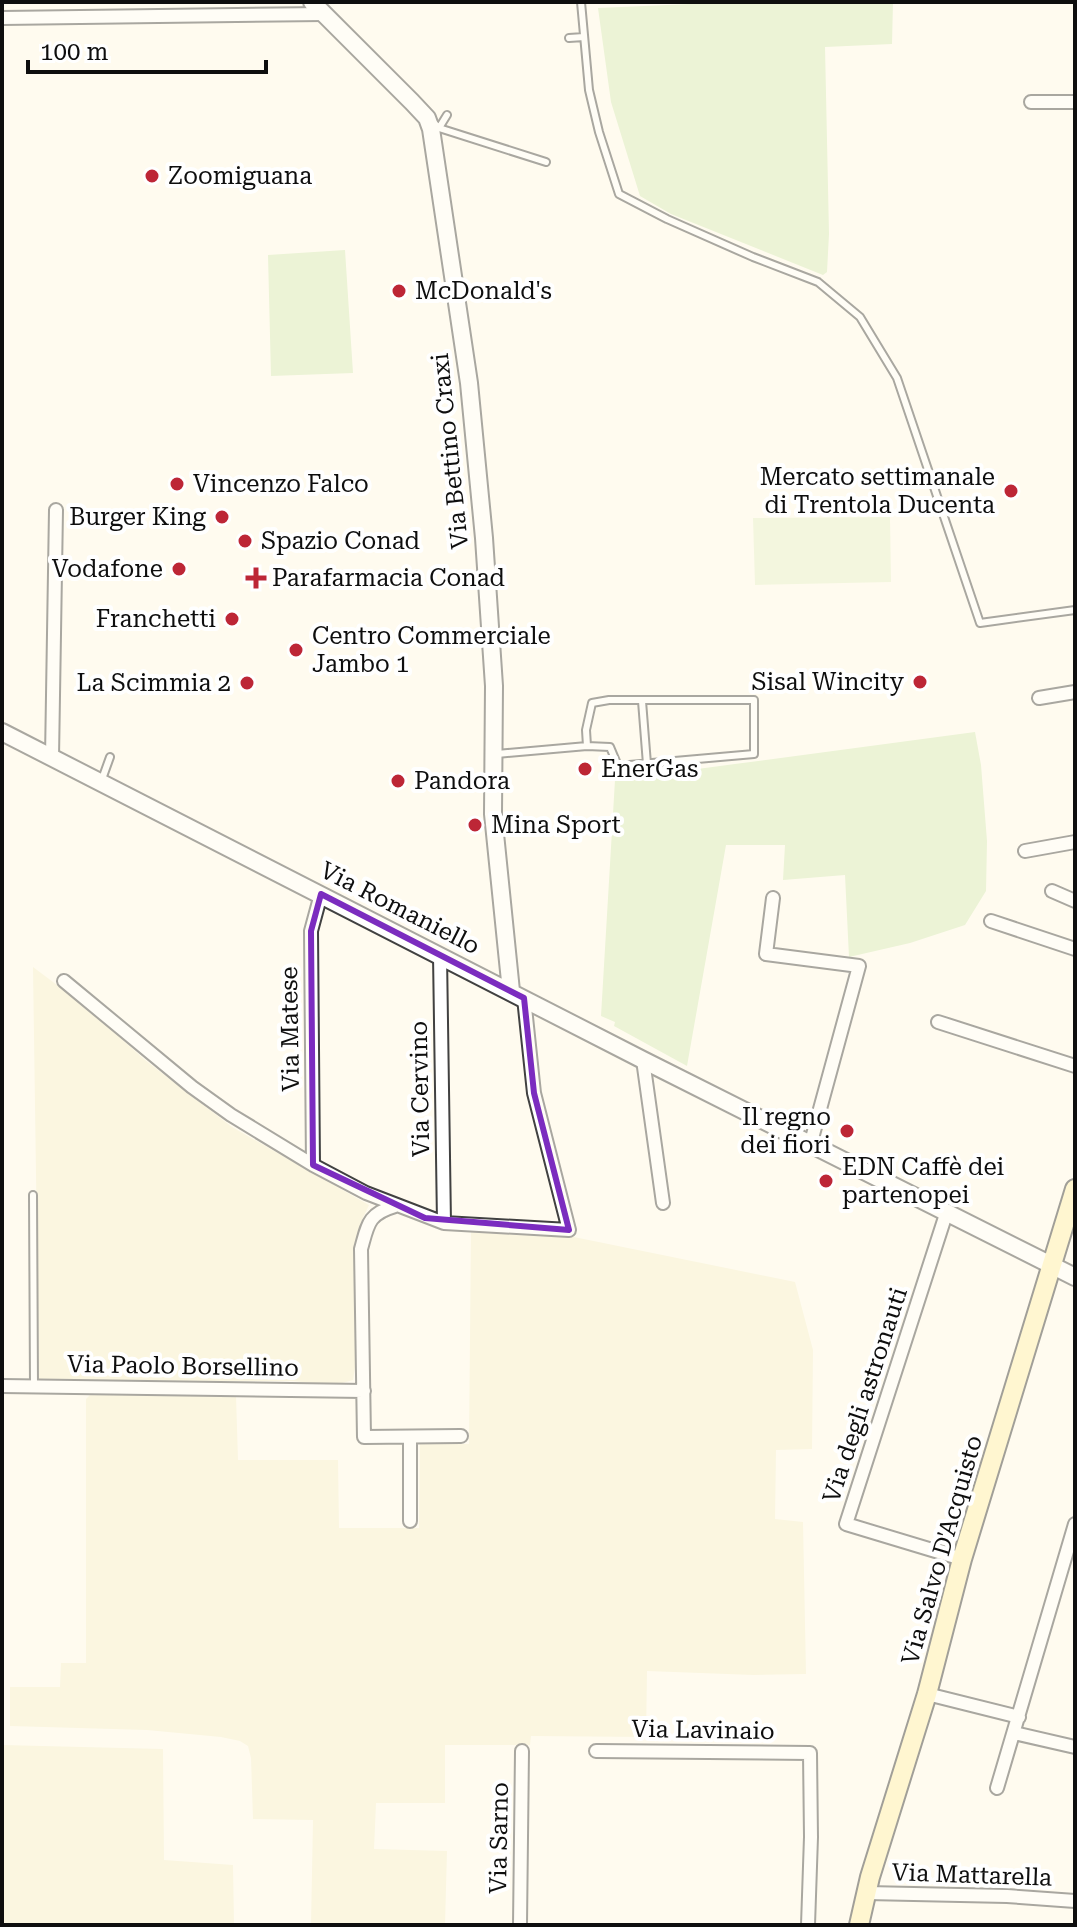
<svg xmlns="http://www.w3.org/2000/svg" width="1077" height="1927" viewBox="0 0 1077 1927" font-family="'Roboto Serif',serif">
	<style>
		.farmland { fill: #f5efcf }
		.green { fill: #d4e9b8 }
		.pitch { fill: #e5f0ca }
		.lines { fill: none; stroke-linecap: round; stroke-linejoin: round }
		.service-casing { stroke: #414141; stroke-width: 10 }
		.minor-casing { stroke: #414141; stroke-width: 16 }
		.tertiary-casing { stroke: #414141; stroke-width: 20 }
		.secondary-casing { stroke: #303030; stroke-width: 22 }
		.service { stroke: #fff; stroke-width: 6 }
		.minor { stroke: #fff; stroke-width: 12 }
		.tertiary { stroke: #fff; stroke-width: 16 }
		.secondary { stroke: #fef0aa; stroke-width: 18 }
		.marked { fill: none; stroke: #7b2cbf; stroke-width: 6; stroke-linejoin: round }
		.poi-dot { fill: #bd2636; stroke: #fff; stroke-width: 3 }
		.labels { text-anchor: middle; stroke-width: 8; stroke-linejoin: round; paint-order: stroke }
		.poi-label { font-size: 24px; fill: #0e0e0e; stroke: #fff; text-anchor: start }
		.street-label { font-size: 24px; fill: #0e0e0e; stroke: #fff }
	</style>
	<rect width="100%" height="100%" fill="#fffbef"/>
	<!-- farmland -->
	<path class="farmland" d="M33,967L85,1006L145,1060L232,1127L369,1205L361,1222L355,1255L356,1361L353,1380L335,1385L292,1381H39Z
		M471,1232L564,1235L795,1282L813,1350L812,1449L776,1450L775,1519L803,1522L806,1674L754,1675L647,1671L646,1737L531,1736L530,1745H445V1803H376L374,1849L447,1851L445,1925H311L313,1820L253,1819L251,1758L248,1746L240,1741L221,1737L147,1730L10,1726V1687H60L61,1663H86V1399L94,1391L236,1396L238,1460H338L339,1528H419L420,1444H469Z
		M2,1745L163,1749L164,1860L233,1865L234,1925H2Z"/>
	<!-- green -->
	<path class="green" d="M737,2H893L892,44L825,47L829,234L827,272L823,275L671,214L640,196L611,102L598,8Z
		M345,250L353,373L271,376L268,255Z
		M975,732L981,765L987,841L986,891L965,925L910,943L849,957L845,875L783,880L785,845H726L687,1066L614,1026L615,1022L601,1016L615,780Z"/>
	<!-- pitch -->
	<path class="pitch" d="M890,517L891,582L755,585L753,518Z"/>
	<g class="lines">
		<defs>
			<path id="service" d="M581,2L589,90L599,132L619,194L667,219L753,257L818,282L860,317L897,378L980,623L1075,610
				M569,38L584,37
				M433,122L439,128L546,162
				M439,128L447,115
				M491,640L511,639
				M642,701L647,764
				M497,754L587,746L610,747L618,766L754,754V700H609L592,703L586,730L587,746
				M101,782L110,757
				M33,1195L34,1385"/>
			<path id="minor" d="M2,18L324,14
				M1031,102H1075
				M1039,698L1075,692
				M52,757L56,510
				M1025,851L1075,842
				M1052,891L1075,901
				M773,898L766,954L859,966L811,1142
				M991,921L1075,949
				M440,955L444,1223
				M64,981L192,1087L231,1115L313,1165L366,1193L444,1223L569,1230L534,1093L524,998
				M938,1022L1075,1066
				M643,1060L663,1203
				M313,1165L311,931L321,894
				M395,1206C368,1214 368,1224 361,1249L364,1437L461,1436
				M947,1211L846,1524L962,1559
				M2,1386L364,1391
				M410,1437V1521
				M927,1694L1019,1717
				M1014,1733L1075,1747
				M596,1751L810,1753L811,1837L808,1925
				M997,1788L1075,1524
				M867,1893L1007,1896L1075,1901
				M520,1925L522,1751"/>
			<path id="tertiary" d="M312,2L412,102L427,118L431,129L469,383L484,538L494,686L493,814L511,991
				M2,732L643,1060L1075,1277"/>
			<path id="secondary" d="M859,1925L870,1877L927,1694L962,1559L1075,1189"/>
		</defs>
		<!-- service casing -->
		<use href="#service" class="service-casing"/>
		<!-- minor casing -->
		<use href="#minor" class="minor-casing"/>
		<!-- tertiary casing -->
		<use href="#tertiary" class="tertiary-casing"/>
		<!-- secondary casing -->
		<use href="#secondary" class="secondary-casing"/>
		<!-- service -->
		<use href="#service" class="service"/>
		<!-- minor -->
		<use href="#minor" class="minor"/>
		<!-- tertiary -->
		<use href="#tertiary" class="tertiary"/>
		<!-- secondary -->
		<use href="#secondary" class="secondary"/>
	</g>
	<!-- marked area -->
	<path d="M0 0H1077V1927H0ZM321,894L524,998L534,1093L569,1230L425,1218L313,1165L311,931Z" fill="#fffbef" fill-opacity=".55" fill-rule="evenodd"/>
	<path class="marked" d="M321,894L524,998L534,1093L569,1230L425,1218L313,1165L311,931Z"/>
	<!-- markers -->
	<g class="poi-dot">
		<circle cx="152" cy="176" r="8"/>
		<circle cx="399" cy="291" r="8"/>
		<circle cx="177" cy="484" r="8"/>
		<circle cx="1011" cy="491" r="8"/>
		<circle cx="222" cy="517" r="8"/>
		<circle cx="245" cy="541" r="8"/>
		<circle cx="179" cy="569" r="8"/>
		<path d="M252 566h8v8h8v8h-8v8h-8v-8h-8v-8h8z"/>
		<circle cx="232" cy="619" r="8"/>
		<circle cx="296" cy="650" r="8"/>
		<circle cx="920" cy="682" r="8"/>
		<circle cx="247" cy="683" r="8"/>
		<circle cx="585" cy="769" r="8"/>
		<circle cx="398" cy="781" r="8"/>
		<circle cx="475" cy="825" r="8"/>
		<circle cx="847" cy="1131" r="8"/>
		<circle cx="826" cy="1181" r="8"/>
	</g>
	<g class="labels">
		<!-- poi labels -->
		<g class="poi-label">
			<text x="168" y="184">Zoomiguana</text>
			<text x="415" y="299">McDonald's</text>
			<text x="995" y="485" text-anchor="end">Mercato settimanale<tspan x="995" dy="28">di Trentola Ducenta</tspan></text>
			<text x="193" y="492">Vincenzo Falco</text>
			<text x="206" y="525" text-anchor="end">Burger King</text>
			<text x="261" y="549">Spazio Conad</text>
			<text x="163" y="577" text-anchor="end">Vodafone</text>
			<text x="272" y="586">Parafarmacia Conad</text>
			<text x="216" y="627" text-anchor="end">Franchetti</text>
			<text x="312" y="644">Centro Commerciale<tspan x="312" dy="28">Jambo 1</tspan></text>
			<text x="904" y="690" text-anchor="end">Sisal Wincity</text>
			<text x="231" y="691" text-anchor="end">La Scimmia 2</text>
			<text x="601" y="777">EnerGas</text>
			<text x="414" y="789">Pandora</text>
			<text x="491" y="833">Mina Sport</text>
			<text x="831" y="1125" text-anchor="end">Il regno<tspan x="831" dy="28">dei fiori</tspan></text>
			<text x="842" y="1175">EDN Caffè dei<tspan x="842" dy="28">partenopei</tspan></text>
		</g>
		<!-- street labels -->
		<g class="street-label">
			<text transform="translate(450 451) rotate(-96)" y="8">Via Bettino Craxi</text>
			<text transform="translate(400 908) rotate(27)" y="8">Via Romaniello</text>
			<text transform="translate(290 1029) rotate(-91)" y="8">Via Matese</text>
			<text transform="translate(420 1089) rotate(-91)" y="8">Via Cervino</text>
			<text transform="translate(183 1366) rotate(1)" y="8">Via Paolo Borsellino</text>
			<text transform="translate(865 1395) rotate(-72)" y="8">Via degli astronauti</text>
			<text transform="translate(942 1550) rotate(-74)" y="8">Via Salvo D'Acquisto</text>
			<text transform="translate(703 1730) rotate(1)" y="8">Via Lavinaio</text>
			<text transform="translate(499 1838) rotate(-89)" y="8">Via Sarno</text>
			<text transform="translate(972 1875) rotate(2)" y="8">Via Mattarella</text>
		</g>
	</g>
	<!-- border -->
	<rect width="1077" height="1927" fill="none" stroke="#0e0e0e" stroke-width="8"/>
	<!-- scale -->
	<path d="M28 60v12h238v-12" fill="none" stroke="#0e0e0e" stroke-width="4"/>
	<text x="40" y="60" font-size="24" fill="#0e0e0e" stroke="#ffffff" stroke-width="6" paint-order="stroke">100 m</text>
</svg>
